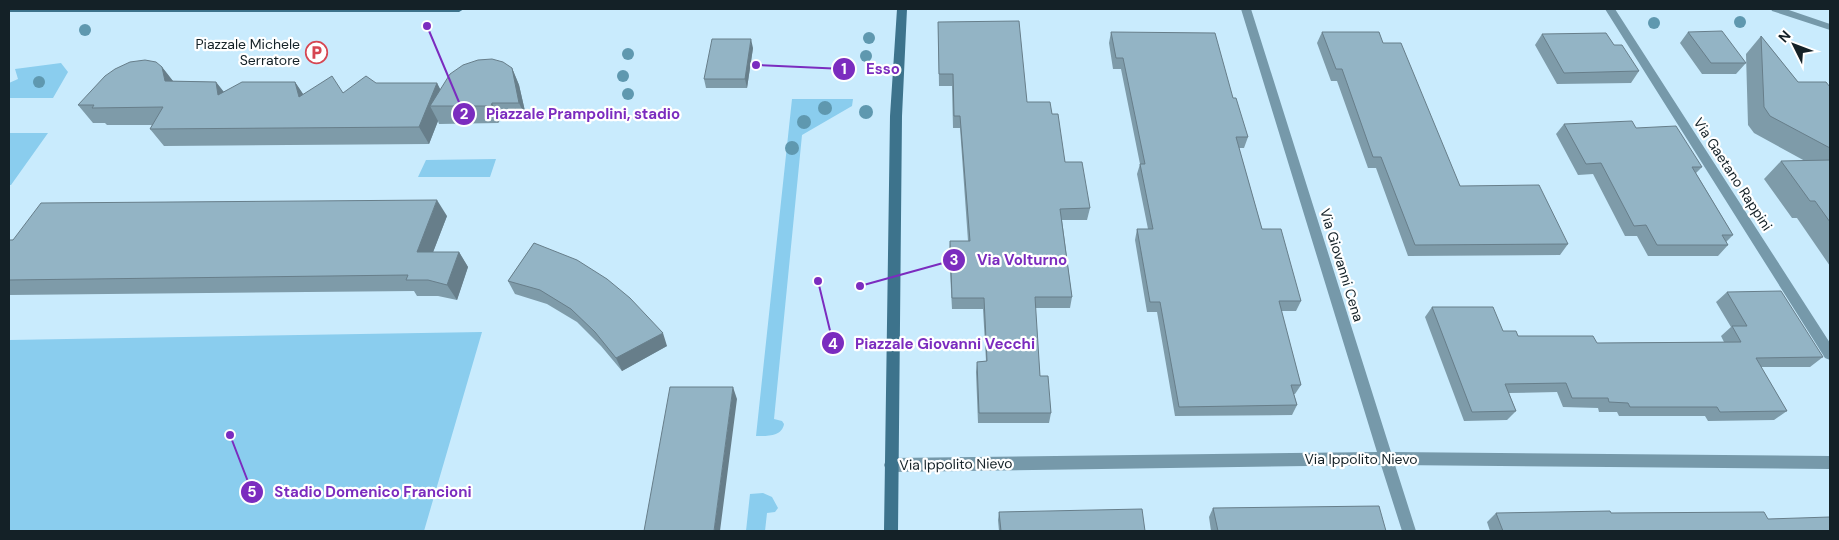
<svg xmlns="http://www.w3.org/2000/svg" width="1839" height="540" viewBox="0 0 1839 540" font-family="'DM Sans',sans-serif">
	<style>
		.green { fill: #8acdee }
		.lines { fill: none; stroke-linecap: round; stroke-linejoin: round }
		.street { fill: #7699aa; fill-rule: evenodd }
		.secondary { fill: #3d738c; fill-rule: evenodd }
		.tree { fill: #5f98af }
		.wall { fill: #7e9ba9 }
		.shaded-wall { fill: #677e8a }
		.building { fill: #93b4c5; stroke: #677e8a }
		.labels { text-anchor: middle; stroke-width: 4.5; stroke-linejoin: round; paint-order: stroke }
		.poi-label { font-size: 14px; fill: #142127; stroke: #fff; text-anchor: end }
		.street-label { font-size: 14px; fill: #142127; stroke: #fff }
		.leader { fill: none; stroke: #7b2cbf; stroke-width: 2 }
		.callout-dot { fill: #7b2cbf; stroke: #fff; stroke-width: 2 }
		.mark-label { font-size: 15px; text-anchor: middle; font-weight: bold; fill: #fff }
		.callout-label { font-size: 15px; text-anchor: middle; font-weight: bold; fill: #7b2cbf; stroke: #fff; stroke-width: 4.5; stroke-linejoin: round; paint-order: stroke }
	</style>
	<rect width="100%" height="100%" fill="#c9ebfd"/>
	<!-- green -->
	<path class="green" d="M61,63L68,72L53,98H9V83L18,79L15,69Z
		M792,99H853L852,106L802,135L774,419L782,421L784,424C782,437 766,436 756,436Z
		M9,133H48L11,185H9Z
		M496,159L490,177H418L426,160Z
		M482,332L424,531H9V340Z
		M763,493L772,497L778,508L775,512L767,513L765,531H746L750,494Z"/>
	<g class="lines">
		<!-- street -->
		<path class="street" d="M1241,9H1251L1391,452L1830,456V469L1395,465L1416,531H1402L1381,465L891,472L886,470L884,465L886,460L891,458L1377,452Z
			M1605,9H1615L1830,343V360L1825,358Z
			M1771,9H1786L1830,24V30L1772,11Z"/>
		<!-- secondary -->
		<path class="secondary" d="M9,9H464L459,12H9Z
			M897,9H907L902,116L898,531H884L890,116Z"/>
	</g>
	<!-- trees -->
	<g class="tree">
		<circle cx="1740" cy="22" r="6"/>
		<circle cx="1654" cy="23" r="6"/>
		<circle cx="85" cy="30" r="6"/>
		<circle cx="869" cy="38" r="6"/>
		<circle cx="628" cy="54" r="6"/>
		<circle cx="866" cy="56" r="6"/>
		<circle cx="623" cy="76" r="6"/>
		<circle cx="39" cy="82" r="6"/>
		<circle cx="628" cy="94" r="6"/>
		<circle cx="825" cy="108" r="7"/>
		<circle cx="866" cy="112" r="7"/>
		<circle cx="804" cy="122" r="7"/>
		<circle cx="792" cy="148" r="7"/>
	</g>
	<!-- wall -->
	<path class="wall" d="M938,22L1027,102L1052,114L1065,162L1090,208L1087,220H1062L1072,297L1070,308H1035L1040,376L1051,413L1049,423H978L976,372L977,362L986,361L983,309H952L949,252L950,241H968L960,128H953L952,86H939Z
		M1111,32L1233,98L1248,137L1244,148H1239L1262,229L1301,301L1296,311H1281L1301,385L1295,394H1294L1297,405L1292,415L1175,416L1157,312H1147L1135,240L1137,229H1148L1137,174L1140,164L1121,69H1113L1109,43Z
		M1322,32L1383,43L1460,186L1568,244L1560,255L1408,256L1376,168H1368L1337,81H1331L1317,43Z
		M1688,32L1746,63L1736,74H1702L1680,43Z
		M1542,34L1614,45L1639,71L1631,83L1557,84L1535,45Z
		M1761,36L1798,82L1830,87V266L1797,218H1792L1764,179L1781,161H1805L1754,133L1748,125L1746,54Z
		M753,48L747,88H706L704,79Z
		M162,67L173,81L216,82L224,92L295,82L303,94L343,93L437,83L440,90L512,68L519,85L527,120H500L498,123L439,124L438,121L429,144L164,146L150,129L152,125H107L105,123H93L78,105Z
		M1564,124L1636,128L1702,167L1696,173L1733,235L1726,242L1728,245L1718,256H1648L1637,236H1625L1593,174L1578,175L1556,134Z
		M447,216L433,252H459L468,267L457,300L438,296H417L414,291L9,295V240Z
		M534,243L667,346L622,371L601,346L577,322L547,304L515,294L508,281Z
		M1727,292L1823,357L1810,367H1761L1787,411L1774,420L1708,421L1705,416H1619L1617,412H1599L1598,408L1563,407L1557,392L1509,393L1516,411L1507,420L1464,421L1425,317L1432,307L1518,336L1597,343L1724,342L1721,336L1731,327L1716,302Z
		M1213,508L1386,531H1211L1209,517Z
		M999,512L1145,531H999L998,520Z
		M1496,513H1611L1768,519L1830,531H1490L1487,522Z"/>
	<!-- shaded-wall -->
	<path class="shaded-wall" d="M751,39L753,48L747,88L745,79Z
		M162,67L176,85L165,81Z
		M512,68L519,85L527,120L519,103Z
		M216,82L229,99L218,95Z
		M295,82L307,100L299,97Z
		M437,83L446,100L430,106L438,121L429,144L419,127Z
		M492,103L500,120L498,123L491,106Z
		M437,200L447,216L427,268L417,252Z
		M459,252L468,267L457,300L447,285Z
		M663,333L667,346L622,371L616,358Z
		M733,387L737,399L720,531H714Z"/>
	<!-- building -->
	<path class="building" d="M1019,21L1027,102H1050L1052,114H1058L1065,162H1082L1090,208L1060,209L1072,297H1035L1040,376H1048L1051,413H979L977,362L987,361L984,298H952L950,241H970L960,116H954L953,74H939L938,22Z
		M1722,31L1746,63H1711L1688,32Z
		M1111,32L1215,33L1233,98H1236L1248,137H1236L1262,229H1281L1301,301H1279L1301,385H1291L1297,405L1179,407L1160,302H1150L1137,229H1153L1140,164H1145L1123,58H1116Z
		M1322,32H1379L1383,43H1401L1460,186L1539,185L1568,244L1415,245L1381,157H1373L1342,69H1336Z
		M1606,33L1614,45H1622L1639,71L1564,73L1542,34Z
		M1761,36L1798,82H1826L1830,87V148L1770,116L1764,107Z
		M712,39H751L745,79H704Z
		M492,59L503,62L512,68L519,103H492L491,106H430L450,74L463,65L478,60Z
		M145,60L156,62L162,67L165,81L216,82L218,95L242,82H295L299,97L332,76L343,93L366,76L376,83H437L419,127L150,129L163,107L92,108L94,105H78L105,76L115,69L130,62Z
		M1632,121L1636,128L1676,126L1702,167H1692L1733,235H1722L1728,245H1657L1646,225L1634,226L1601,163L1586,164L1564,124Z
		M1830,160V222L1815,201H1810L1781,161Z
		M437,200L417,252H459L447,285L428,280H406L408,275L9,280V240H13L41,203Z
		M534,243L577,260L607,279L630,298L663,333L616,358L595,332L571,309L540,290L508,281Z
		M1781,291L1823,357L1756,358L1787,411L1720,412L1717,407H1630L1628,403L1609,402L1608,398H1572L1566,383L1505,384L1516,411L1472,412L1432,307H1493L1503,331H1516L1518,336H1593L1597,343L1741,342L1732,326H1747L1727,292Z
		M670,387H733L714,531H644Z
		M1379,506L1386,531H1218L1213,508Z
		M1142,509L1145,531H1001L999,512Z
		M1610,511L1611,513L1764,512L1768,519L1830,517V531H1503L1496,513Z"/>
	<!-- icons -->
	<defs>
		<symbol id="parking-ring" viewBox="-11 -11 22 22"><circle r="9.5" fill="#fff" stroke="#d64652" stroke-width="1.5"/><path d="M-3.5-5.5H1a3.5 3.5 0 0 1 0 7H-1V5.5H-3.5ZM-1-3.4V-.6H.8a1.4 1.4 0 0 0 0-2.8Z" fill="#d64652"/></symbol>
	</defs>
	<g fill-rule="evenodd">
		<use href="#parking-ring" x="304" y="40" width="25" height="25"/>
	</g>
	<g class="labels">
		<!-- poi labels -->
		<g class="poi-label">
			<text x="300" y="49">Piazzale Michele<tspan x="300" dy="16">Serratore</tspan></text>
		</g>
		<!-- street labels -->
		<g class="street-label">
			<text transform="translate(1733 174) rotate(57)" y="5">Via Gaetano Rappini</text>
			<text transform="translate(1342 265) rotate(73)" y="5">Via Giovanni Cena</text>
			<text x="1361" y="464">Via Ippolito Nievo</text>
			<text transform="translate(956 464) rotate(-1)" y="5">Via Ippolito Nievo</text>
		</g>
	</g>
	<!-- callouts -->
	<path class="leader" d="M756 65L844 69M427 26L464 114M860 286L954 260M818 281L833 343M230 435L252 492"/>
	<g class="callout-dot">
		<circle cx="756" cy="65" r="5"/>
		<circle cx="427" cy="26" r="5"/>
		<circle cx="860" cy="286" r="5"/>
		<circle cx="818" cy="281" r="5"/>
		<circle cx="230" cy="435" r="5"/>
		<circle cx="844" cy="69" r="12"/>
		<circle cx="464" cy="114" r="12"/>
		<circle cx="954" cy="260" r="12"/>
		<circle cx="833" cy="343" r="12"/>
		<circle cx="252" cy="492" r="12"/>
	</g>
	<g class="mark-label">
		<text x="844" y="74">1</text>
		<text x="464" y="119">2</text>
		<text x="954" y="265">3</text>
		<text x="833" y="349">4</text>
		<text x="252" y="497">5</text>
	</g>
	<g class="callout-label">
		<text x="883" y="74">Esso</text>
		<text x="583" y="119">Piazzale Prampolini, stadio</text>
		<text x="1022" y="265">Via Volturno</text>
		<text x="945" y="349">Piazzale Giovanni Vecchi</text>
		<text x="373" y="497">Stadio Domenico Francioni</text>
	</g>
	<!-- border -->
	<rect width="1839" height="540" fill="none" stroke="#142127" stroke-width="20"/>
	<!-- north arrow -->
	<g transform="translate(1794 45) rotate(312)" stroke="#ffffff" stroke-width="4" paint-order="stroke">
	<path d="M0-4L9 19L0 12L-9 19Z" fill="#142127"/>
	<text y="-8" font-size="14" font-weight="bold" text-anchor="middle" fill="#142127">N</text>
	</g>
</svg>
